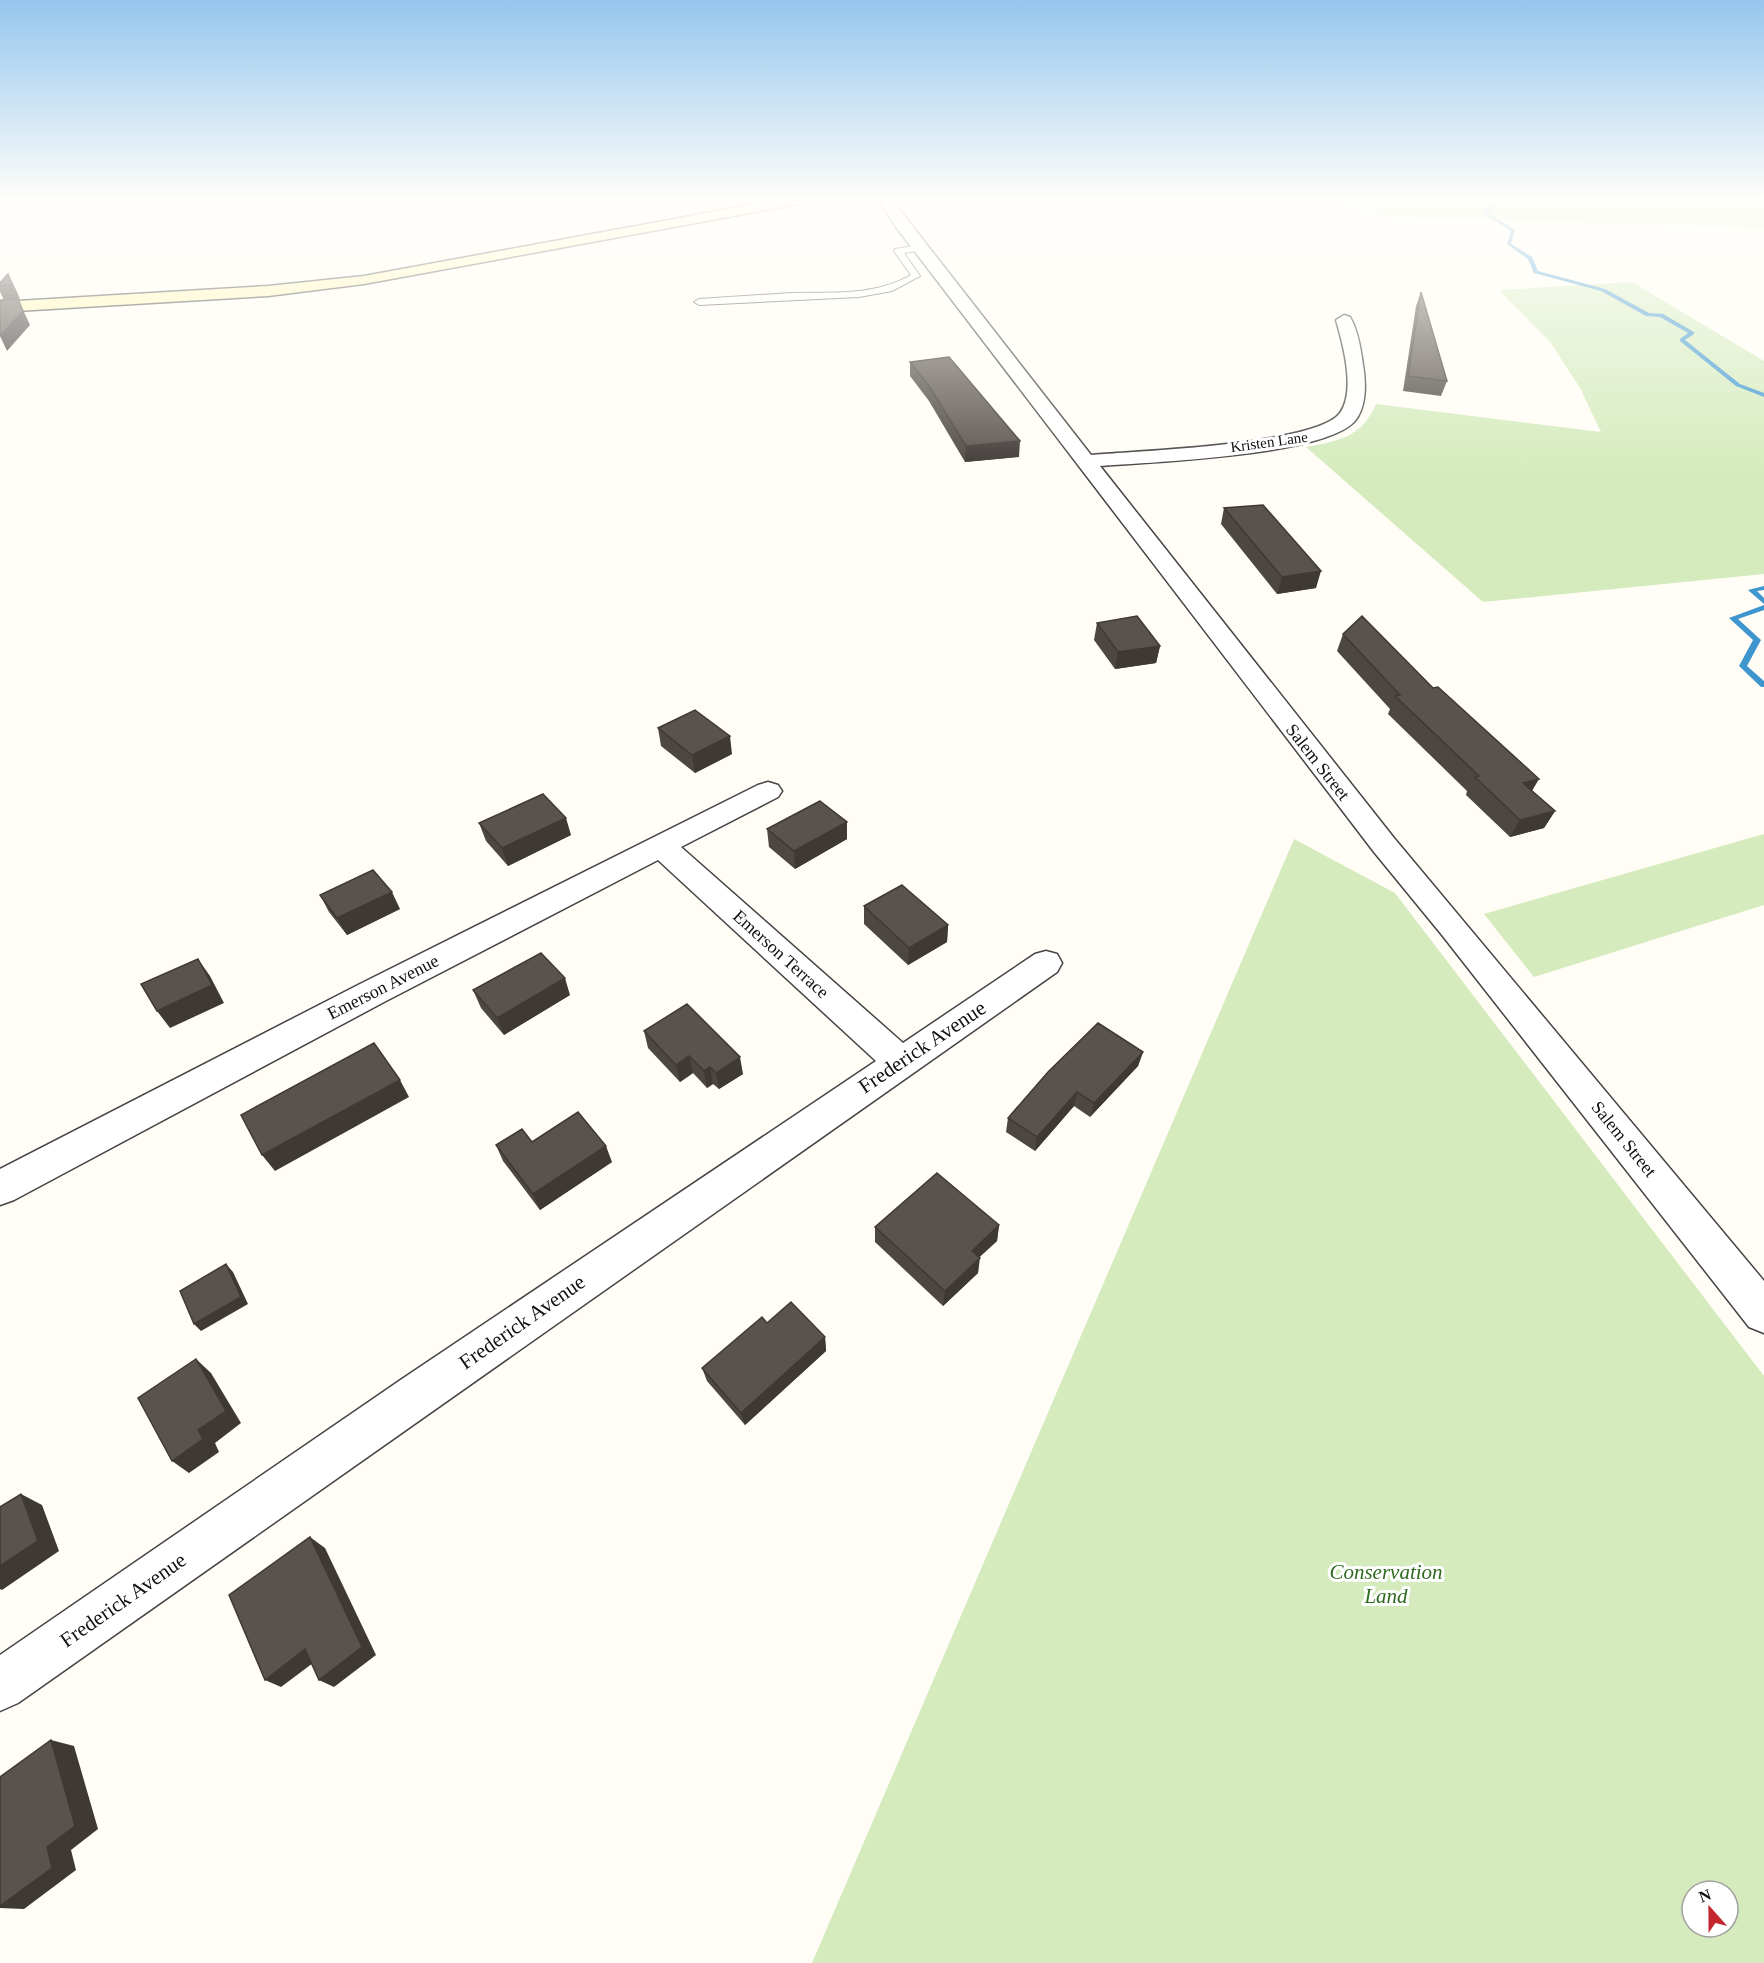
<svg xmlns="http://www.w3.org/2000/svg" width="1764" height="1963" viewBox="0 0 1764 1963" font-family="Georgia,serif">
	<style>
		.green { fill: #d5ebbd; fill-rule: evenodd }
		.lines { fill: none; stroke-linecap: round; stroke-linejoin: round }
		.stream { fill: #3f96cf; fill-rule: evenodd }
		.lane-casing { stroke: #444; stroke-width: 2 }
		.street-casing { stroke: #444; stroke-width: 3 }
		.secondary-casing { stroke: #333; stroke-width: 3 }
		.lane { fill: #fff; fill-rule: evenodd }
		.street { fill: #fff; fill-rule: evenodd }
		.secondary { fill: #fff6b0; fill-rule: evenodd }
		.wall { fill: #4d4742 }
		.shaded-wall { fill: #3f3936 }
		.building { fill: #5a524d; stroke: #3f3936; stroke-width: 1.5 }
		.labels { text-anchor: middle; stroke-width: 6; stroke-linejoin: round; paint-order: stroke }
		.far-street-label { font-size: 15px; fill: #111; stroke: #fff }
		.street-label { font-size: 18px; fill: #111; stroke: #fff }
		.near-street-label { font-size: 21px; fill: #111; stroke: #fff }
		.near-park-label { font-size: 21px; font-style: italic; fill: #2f6b1f; stroke: #fff }
	</style>
	<rect width="100%" height="100%" fill="#fffdf5"/>
	<!-- green -->
	<path class="green" d="M1338,200H1569L1575,204L1594,200H1764V227L1392,217Z
		M1632,282L1764,361V574L1483,602L1306,447C1339,441 1362,437 1376,404L1601,432L1580,388L1551,343L1499,290Z
		M1764,834V905L1534,977L1484,914Z
		M1294,839L1395,893L1764,1376V1963H812ZM1692,1891H1728V1927H1692Z"/>
	<g class="lines">
		<!-- stream -->
		<path class="stream" d="M1496,200H1501L1488,213L1515,230L1511,244L1532,257L1538,271L1605,289L1649,313L1663,314L1694,332V334L1685,340L1740,384L1764,393V397L1736,386L1680,341V339L1688,333L1660,317L1646,316L1601,291L1534,273L1528,259L1507,244L1511,231L1483,213Z
			M1610,200L1737,203L1736,200H1740L1742,204Z
			M1764,586V590L1757,591L1764,598V604L1748,590Z
			M1764,605V610L1738,619L1761,640L1747,666L1764,681V687H1761L1739,666L1753,640L1729,618Z"/>
		<defs>
			<path id="lane" d="M920,245L924,248L923,250L904,253L920,276L892,291L859,297L699,305L694,302L699,299C730,297 761,295 792,293C834,292 874,296 911,275L894,251L895,249Z"/>
			<path id="street" d="M879,200H892L1091,455C1135,451 1317,445 1340,413C1356,391 1343,344 1336,320L1344,315L1350,317C1358,330 1361,350 1363,365C1366,382 1367,408 1354,422C1321,456 1151,462 1100,466L1394,838L1764,1281V1333L1749,1327L1442,935L1374,852L896,227Z
				M768,782L778,785L782,791L778,797L681,847L903,1043L1035,954L1046,951L1057,954L1062,963L1057,972L18,1703L0,1711V1655L402,1379L876,1061L658,860L384,1002L14,1200L0,1205V1169L360,984L758,785Z"/>
			<path id="secondary" d="M777,200H805L799,204L364,284L268,296L0,312V302L268,286L364,276Z"/>
		</defs>
		<!-- lane casing -->
		<use href="#lane" class="lane-casing"/>
		<!-- street casing -->
		<use href="#street" class="street-casing"/>
		<!-- secondary casing -->
		<use href="#secondary" class="secondary-casing"/>
		<!-- lane -->
		<use href="#lane" class="lane"/>
		<!-- street -->
		<use href="#street" class="street"/>
		<!-- secondary -->
		<use href="#secondary" class="secondary"/>
	</g>
	<!-- wall -->
	<path class="wall" d="M8,274L15,288L20,299L4,300L0,292V283Z
		M1421,292L1447,381L1441,396L1403,391L1416,306Z
		M910,362L1019,457L965,462L929,401L910,376Z
		M1224,508L1316,588L1277,594L1221,524Z
		M1097,623L1160,646L1156,663L1115,669L1094,640Z
		M1343,634L1532,791L1555,811L1544,828L1510,837L1466,795L1467,791L1388,714L1390,709L1337,651Z
		M658,728L732,754L695,773L661,746Z
		M847,822V839L795,869L769,847L767,829Z
		M479,823L571,835L508,866L486,841Z
		M320,895L400,909L347,935L329,912Z
		M864,906L948,925L947,942L908,965L864,924Z
		M473,990L570,995L504,1035L481,1008Z
		M644,1031L743,1074L719,1089L713,1084L707,1088L693,1073L680,1082L648,1048Z
		M1143,1052L1138,1066L1090,1117L1074,1106L1035,1151L1006,1132L1008,1118Z
		M532,1142L612,1162L540,1210L503,1161L496,1145Z
		M999,1225L997,1241L979,1257L978,1273L943,1306L875,1242V1227Z
		M825,1337L826,1351L745,1425L707,1381L702,1368Z"/>
	<!-- shaded-wall -->
	<path class="shaded-wall" d="M8,274L15,288L20,299L12,285Z
		M18,299L30,325L7,351L0,336Z
		M1020,441L1019,457L965,462L966,446Z
		M1321,571L1316,588L1277,594L1282,577Z
		M1160,646L1156,663L1115,669L1118,652Z
		M730,736L732,754L695,773L692,755Z
		M1539,779L1529,796L1523,783Z
		M1555,811L1544,828L1510,837L1520,820Z
		M566,818L571,835L508,866L502,848Z
		M847,822V839L795,869L794,851Z
		M392,892L400,909L347,935L337,918Z
		M948,925L947,942L908,965L909,948Z
		M198,959L210,976L224,1003L170,1028L157,1011Z
		M565,978L570,995L504,1035L497,1018Z
		M1143,1052L1138,1066L1090,1117L1094,1103Z
		M689,1056L693,1073L680,1082L676,1065Z
		M740,1057L743,1074L719,1089L716,1073Z
		M710,1067L713,1084L707,1088L704,1071Z
		M400,1080L409,1097L275,1171L262,1155Z
		M1077,1092L1074,1106L1035,1151L1037,1137Z
		M606,1146L612,1162L540,1210L533,1194Z
		M999,1225L997,1241L970,1266L972,1251Z
		M980,1258L978,1273L943,1306L945,1291Z
		M226,1264L233,1272L248,1304L201,1331L194,1324Z
		M825,1337L826,1351L745,1425L741,1413Z
		M196,1359L211,1373L241,1423L215,1443L219,1452L189,1473L172,1461L198,1430Z
		M21,1494L42,1505L59,1551L2,1590L0,1589V1566Z
		M310,1537L325,1548L376,1655L334,1687L319,1680Z
		M305,1649L321,1657L281,1687L265,1680Z
		M51,1740L74,1746L98,1829L71,1850L76,1870L24,1909L0,1908V1906L47,1847Z"/>
	<!-- building -->
	<path class="building" d="M8,274L12,285L0,286V283Z
		M1421,292L1447,381L1408,376Z
		M18,299L23,311L0,336V300Z
		M949,357L1020,441L966,446L929,386L910,362Z
		M1263,505L1321,571L1282,577L1224,508Z
		M1137,616L1160,646L1118,652L1097,623Z
		M1362,616L1433,688L1438,687L1539,779L1523,783L1555,811L1520,820L1475,777L1479,776L1395,696L1400,695L1343,634Z
		M695,710L730,736L692,755L658,728Z
		M543,794L566,818L502,848L479,823Z
		M820,801L847,822L794,851L767,829Z
		M373,870L392,892L337,918L320,895Z
		M902,885L948,925L909,948L864,906Z
		M541,953L565,978L497,1018L473,990Z
		M198,959L212,985L157,1011L141,984Z
		M687,1004L740,1057L716,1073L710,1067L704,1071L689,1056L676,1065L644,1031Z
		M1098,1023L1143,1052L1094,1103L1077,1092L1037,1137L1008,1118L1048,1072Z
		M374,1043L400,1080L262,1155L241,1115Z
		M578,1112L606,1146L533,1194L496,1145L522,1129L532,1142Z
		M937,1173L999,1225L972,1251L980,1258L945,1291L875,1227Z
		M226,1264L241,1297L194,1324L180,1291Z
		M791,1302L825,1337L741,1413L702,1368L762,1317L767,1323Z
		M196,1359L226,1411L198,1430L203,1439L172,1461L138,1398Z
		M21,1494L38,1541L0,1566V1507Z
		M310,1537L362,1647L319,1680L305,1649L265,1680L229,1595Z
		M51,1740L75,1826L47,1847L52,1868L0,1906V1777Z"/>
	<!-- sky -->
	<linearGradient id="sky" x2="0" y2="1"><stop stop-color="#95c6ee"/><stop offset="0.42" stop-color="#fffefa"/><stop offset="1" stop-color="#fffefa" stop-opacity="0"/></linearGradient>
	<rect width="1764" height="475" fill="url(#sky)"/>
	<g class="labels">
		<!-- far-street labels -->
		<g class="far-street-label">
			<text transform="translate(1269 442) rotate(-8)" y="5">Kristen Lane</text>
		</g>
		<!-- street labels -->
		<g class="street-label">
			<text transform="translate(1318 762) rotate(52)" y="6">Salem Street</text>
			<text transform="translate(781 954) rotate(42)" y="6">Emerson Terrace</text>
			<text transform="translate(383 987) rotate(-27)" y="6">Emerson Avenue</text>
			<text transform="translate(1624 1139) rotate(51)" y="6">Salem Street</text>
		</g>
		<!-- near-street labels -->
		<g class="near-street-label">
			<text transform="translate(922 1047) rotate(-34)" y="7">Frederick Avenue</text>
			<text transform="translate(522 1322) rotate(-35)" y="7">Frederick Avenue</text>
			<text transform="translate(123 1600) rotate(-35)" y="7">Frederick Avenue</text>
		</g>
		<!-- near-park labels -->
		<g class="near-park-label">
			<text x="1386" y="1579">Conservation<tspan x="1386" dy="24">Land</tspan></text>
		</g>
	</g>
	<!-- north arrow -->
	<g transform="translate(1710 1909) rotate(339)"><circle r="28" fill="#ffffff" stroke="#a0a0a0" stroke-width="1.5"/>
	<path d="M0-4.5L10 22L0 15L-10 22Z" fill="#c4262e"/>
	<text y="-9" font-size="16" font-weight="bold" text-anchor="middle" fill="#111111">N</text>
	</g>
</svg>
